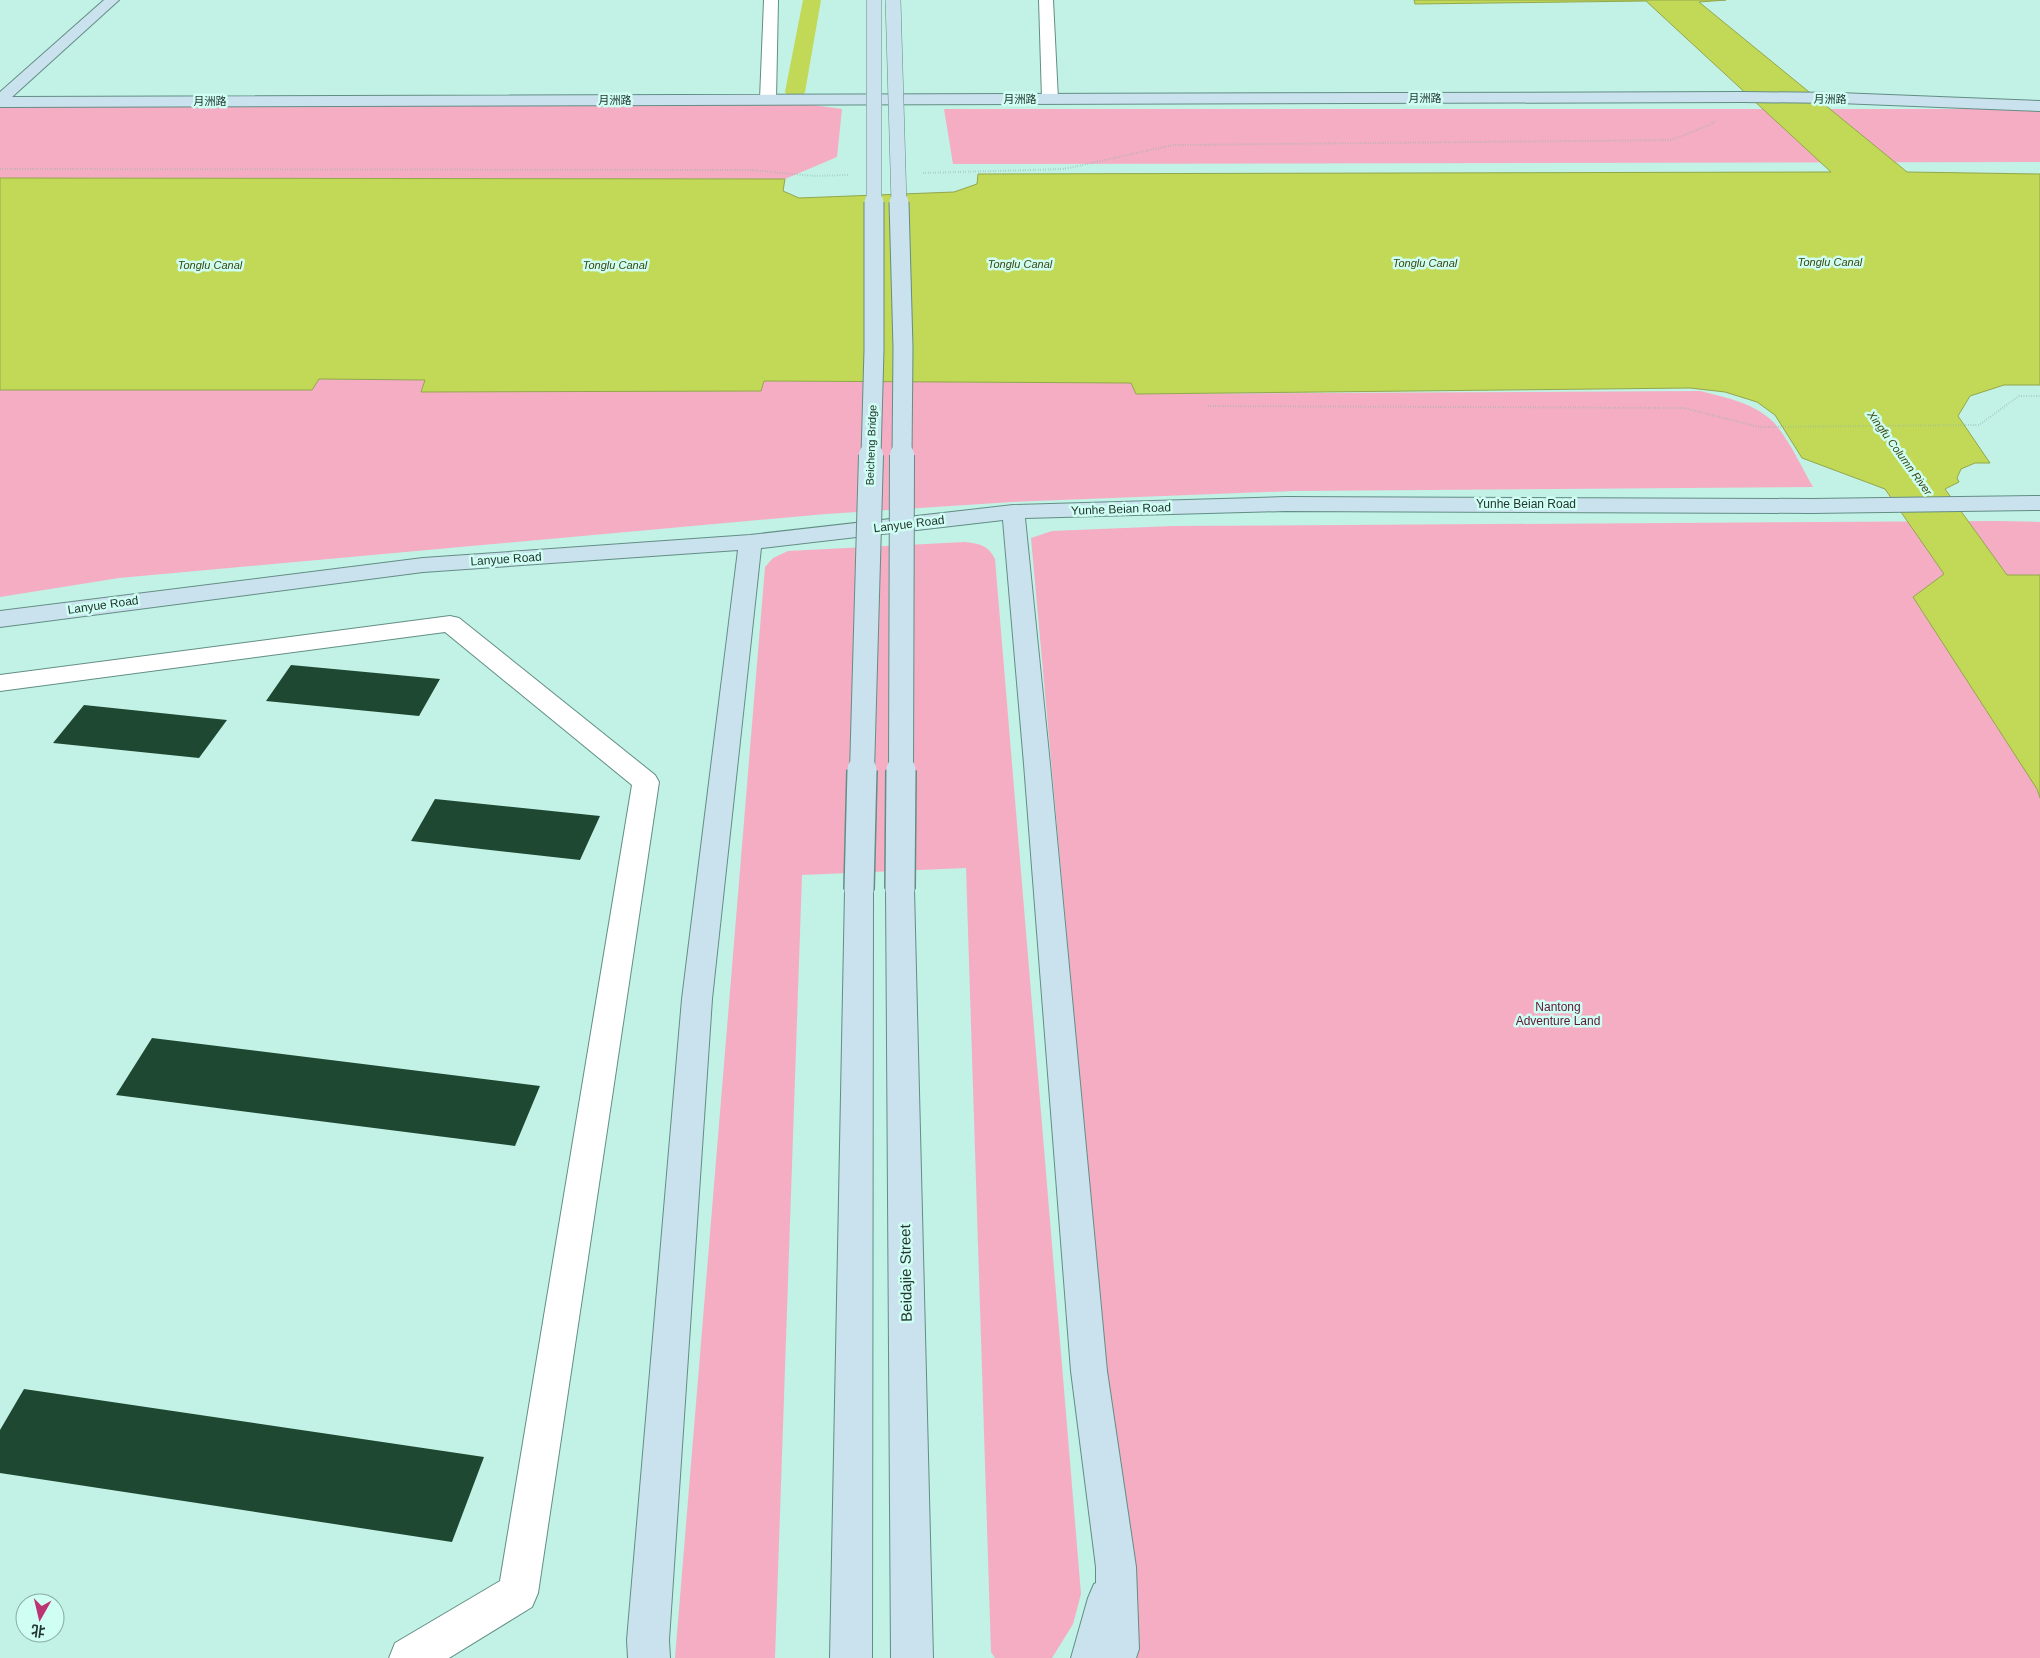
<svg xmlns="http://www.w3.org/2000/svg" width="2040" height="1658" viewBox="0 0 2040 1658" font-family="Arial,'Noto Sans SC',sans-serif">
	<style>
		.green { fill: #f5adc4 }
		.water { fill: #c2d857; stroke: #92a74c }
		.lines { fill: none; stroke-linecap: round; stroke-linejoin: round }
		.canal { fill: #c2d857; fill-rule: evenodd }
		.building { fill: #1e4831 }
		.street-casing { stroke: #628e84; stroke-width: 2 }
		.secondary-casing { stroke: #628e84; stroke-width: 2 }
		.path { stroke: #91b7ad; stroke-width: 2; stroke-dasharray: 0.5 2; stroke-linecap: butt }
		.street { fill: #fff; fill-rule: evenodd }
		.secondary { fill: #cae1ee; fill-rule: evenodd }
		.secondary-bridge-far3-casing { stroke: #628e84; stroke-width: 16; stroke-linecap: butt }
		.secondary-bridge-far2-casing { stroke: #628e84; stroke-width: 21; stroke-linecap: butt }
		.secondary-bridge-far1-casing { stroke: #628e84; stroke-width: 26; stroke-linecap: butt }
		.secondary-bridge-casing { stroke: #628e84; stroke-width: 32; stroke-linecap: butt }
		.secondary-bridge-far3 { stroke: #cae1ee; stroke-width: 15 }
		.secondary-bridge-far2 { stroke: #cae1ee; stroke-width: 19 }
		.secondary-bridge-far1 { stroke: #cae1ee; stroke-width: 24 }
		.secondary-bridge { stroke: #cae1ee; stroke-width: 29 }
		.labels { text-anchor: middle; stroke-width: 5; stroke-linejoin: round; paint-order: stroke }
		.far-street-label { font-size: 11px; fill: #233631; stroke: #cffef2 }
		.far-water-label { font-size: 11px; font-style: italic; fill: #3c4510; stroke: #cffef2 }
		.street-label { font-size: 12px; fill: #233631; stroke: #cffef2 }
		.park-label { font-size: 12px; fill: #601536; stroke: #cffef2 }
		.near-street-label { font-size: 15px; fill: #233631; stroke: #cffef2 }
	</style>
	<rect width="100%" height="100%" fill="#c2f1e5"/>
	<!-- green -->
	<path class="green" d="M768,99L842,109L837,157L785,179L0,178V102Z
		M944,109H2040V162L953,164Z
		M318,379L426,380L422,392L761,391L764,381L1132,383L1136,394L1700,391C1723,397 1750,402 1769,418C1785,431 1802,468 1813,487L1294,491L1012,502L826,514L119,578L0,597V390H312Z
		M1999,521L2040,522V1658H1132L1031,538L1052,531L1173,526Z
		M965,542C980,544 988,545 995,559L1081,1594L1073,1624L1052,1658H995L991,1652L966,868L802,875L775,1658H675L765,567L773,558L788,551Z"/>
	<!-- water -->
	<path class="water" d="M1414,0H1726L1699,2L1907,172L2040,174V385H2004L1970,396L1958,416L1990,463H1975L1961,469L1957,478L1959,482L1945,489L2007,575H2040V798L2037,789L1913,597L1944,574L1885,489L1802,458L1775,415L1757,402L1725,392L1690,388L1136,394L1131,383L764,381L761,391L421,392L425,380L319,379L312,390H0V178L785,179L783,191L799,198L954,192L977,184L978,174L1831,172L1646,1L1415,4Z"/>
	<g class="lines">
		<!-- canal -->
		<path class="canal" d="M803,0H821L805,92L802,96L795,98L788,96L785,92Z"/>
	</g>
	<!-- building -->
	<path class="building" d="M291,665L440,679L419,716L266,701Z
		M84,705L227,720L199,758L53,743Z
		M435,799L600,816L580,860L411,841Z
		M152,1038L540,1086L515,1146L116,1095Z
		M24,1389L484,1457L452,1542L0,1473V1430Z"/>
	<g class="lines">
		<defs>
			<path id="street" d="M764,0H778L776,99L773,102H763L760,99Z
				M1039,0H1053L1058,99L1055,102H1045L1042,99Z
				M450,616L459,618L655,775L659,782L538,1593L532,1607L449,1658H389L395,1643L500,1581L632,785L445,632L0,691V675Z"/>
			<path id="secondary" d="M104,0H119L12,97L1743,92L1839,93L2040,101V111L1839,103L1743,102L0,107V92Z
				M2040,496V510L1811,513L1285,511L1025,518L1050,764L1107,1371L1136,1567L1139,1649L1136,1658H1071L1088,1598L1094,1584L1096,1583V1567L1071,1371L1024,764L1003,520L761,548L712,999L669,1640L670,1658H628L627,1640L682,999L738,550L423,572L0,627V611L423,558L750,535L1013,505L1285,497L1811,499Z
				M900,878L910,881L914,889L933,1658H891L886,889L890,881Z
				M859,879L869,882L873,890L872,1658H830L845,890L849,882Z"/>
		</defs>
		<!-- street casing -->
		<use href="#street" class="street-casing"/>
		<!-- secondary casing -->
		<use href="#secondary" class="secondary-casing"/>
		<!-- path -->
		<path class="path" d="M0,169L752,170L814,176L849,175
			M923,173L1064,169L1173,145L1671,140L1710,125L1715,121
			M1208,406L1684,408L1759,427L1979,425L2019,396H2040"/>
		<!-- street -->
		<use href="#street" class="street"/>
		<!-- secondary -->
		<use href="#secondary" class="secondary"/>
		<defs>
			<path id="secondary-bridge-far3" d="M874,0V203
				M893,0L899,203"/>
			<path id="secondary-bridge-far2" d="M899,202L903,348L902,456
				M871,456L874,350V202"/>
			<path id="secondary-bridge-far1" d="M862,772L871,455
				M901,772L902,455"/>
			<path id="secondary-bridge" d="M900,889L901,770
				M859,890L862,770"/>
		</defs>
		<!-- secondary-bridge-far3 casing -->
		<use href="#secondary-bridge-far3" class="secondary-bridge-far3-casing"/>
		<!-- secondary-bridge-far2 casing -->
		<use href="#secondary-bridge-far2" class="secondary-bridge-far2-casing"/>
		<!-- secondary-bridge-far1 casing -->
		<use href="#secondary-bridge-far1" class="secondary-bridge-far1-casing"/>
		<!-- secondary-bridge casing -->
		<use href="#secondary-bridge" class="secondary-bridge-casing"/>
		<!-- secondary-bridge-far3 -->
		<use href="#secondary-bridge-far3" class="secondary-bridge-far3"/>
		<!-- secondary-bridge-far2 -->
		<use href="#secondary-bridge-far2" class="secondary-bridge-far2"/>
		<!-- secondary-bridge-far1 -->
		<use href="#secondary-bridge-far1" class="secondary-bridge-far1"/>
		<!-- secondary-bridge -->
		<use href="#secondary-bridge" class="secondary-bridge"/>
	</g>
	<g class="labels">
		<!-- far-street labels -->
		<g class="far-street-label">
			<text x="1425" y="102">月洲路</text>
			<text x="1020" y="103">月洲路</text>
			<text transform="translate(1830 99) rotate(1)" y="4">月洲路</text>
			<text x="615" y="104">月洲路</text>
			<text x="210" y="105">月洲路</text>
			<text transform="translate(871 445) rotate(-88)" y="4">Beicheng Bridge</text>
		</g>
		<!-- far-water labels -->
		<g class="far-water-label">
			<text x="1830" y="266">Tonglu Canal</text>
			<text x="1425" y="267">Tonglu Canal</text>
			<text x="1020" y="268">Tonglu Canal</text>
			<text x="210" y="269">Tonglu Canal</text>
			<text x="615" y="269">Tonglu Canal</text>
			<text transform="translate(1900 453) rotate(54)" y="4">Xingfu Column River</text>
		</g>
		<!-- street labels -->
		<g class="street-label">
			<text x="1526" y="508">Yunhe Beian Road</text>
			<text transform="translate(1121 509) rotate(-2)" y="4">Yunhe Beian Road</text>
			<text transform="translate(909 524) rotate(-7)" y="4">Lanyue Road</text>
			<text transform="translate(506 559) rotate(-4)" y="4">Lanyue Road</text>
			<text transform="translate(103 605) rotate(-8)" y="4">Lanyue Road</text>
		</g>
		<!-- park labels -->
		<g class="park-label">
			<text x="1558" y="1011">Nantong<tspan x="1558" dy="14">Adventure Land</tspan></text>
		</g>
		<!-- near-street labels -->
		<g class="near-street-label">
			<text transform="translate(906 1273) rotate(-91)" y="5">Beidajie Street</text>
		</g>
	</g>
	<!-- north arrow -->
	<g transform="translate(40 1618) rotate(188)"><circle r="24" fill="#cffef2" stroke="#8aaea5"/>
	<path d="M0-4L9 19L0 12L-9 19Z" fill="#bc3471"/>
	<text y="-8" font-size="14" font-weight="bold" text-anchor="middle" fill="#233631">北</text>
	</g>
</svg>
